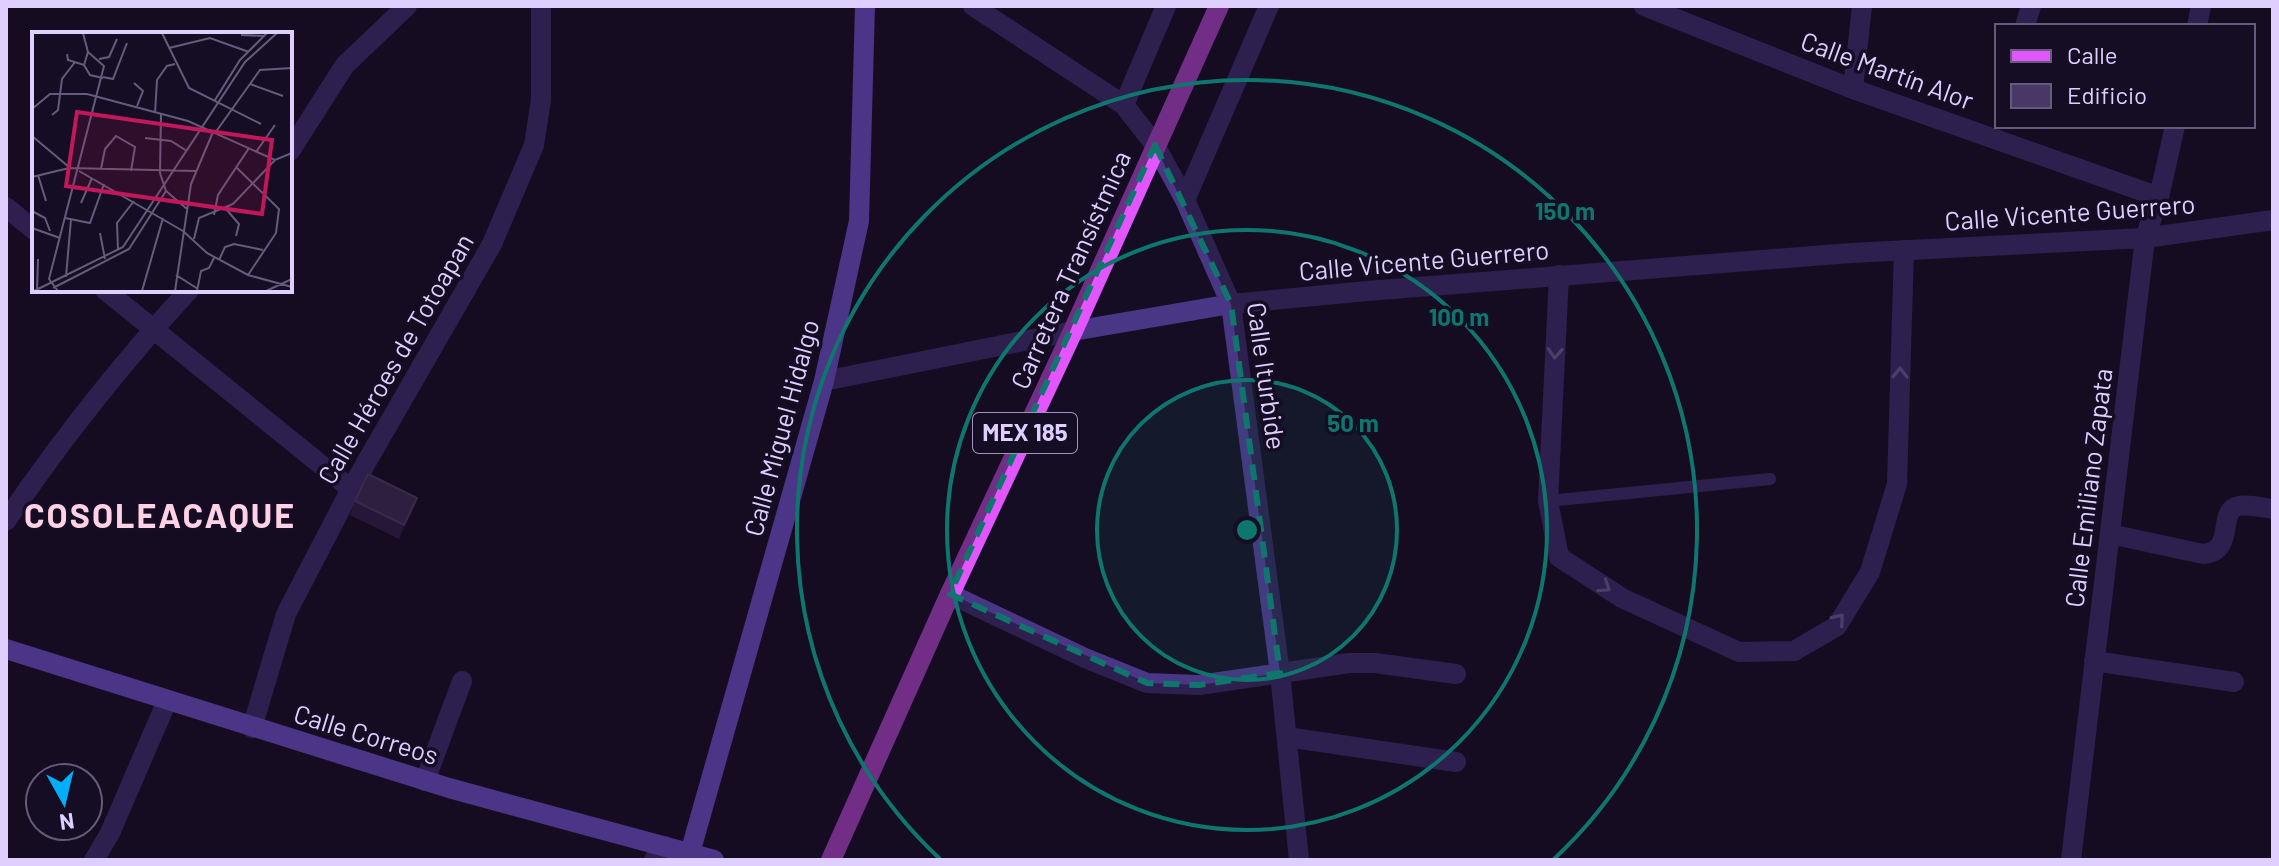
<svg xmlns="http://www.w3.org/2000/svg" width="2279" height="866" viewBox="0 0 2279 866" font-family="Barlow,sans-serif">
	<style>
		.lines { fill: none; stroke-linecap: round; stroke-linejoin: round }
		.service { stroke: #493684; stroke-width: 12 }
		.minor { stroke: #493684; stroke-width: 20 }
		.tertiary { stroke: #493684; stroke-width: 20 }
		.secondary { stroke: #8966ff; stroke-width: 20 }
		.primary { stroke: #e256ff; stroke-width: 20 }
		.wall { fill: #372552 }
		.shaded-wall { fill: #221437 }
		.building { fill: #493765; stroke: #604f7d; stroke-width: 2 }
		.oneway { stroke: #8c7bbb }
		.marked { fill: none; stroke: #0f766e; stroke-width: 6; stroke-dasharray: 16 10; stroke-linejoin: round }
		.ring { fill: none; stroke: #0f766e; stroke-width: 4 }
		.labels { text-anchor: middle; stroke-width: 7; stroke-linejoin: round; paint-order: stroke }
		.shield { fill: #150d23; stroke: #a295bd; stroke-width: 2 }
		.shield-label { font-size: 24px; font-weight: bold; fill: #decfff }
		.street-label { font-size: 26px; fill: #decfff; stroke: #150d23 }
		.district-label { font-size: 34px; font-weight: bold; letter-spacing: 2px; fill: #ffd1e5; stroke: #150d23 }
		.inset-road { fill: none; stroke: #655b7b; stroke-width: 2 }
		.view { fill: #c2185b; fill-opacity: 0.15; stroke: #c2185b; stroke-width: 4 }
		.inset-edge { fill: none; stroke: #decfff; stroke-width: 4 }
		.centre { fill: #0f766e; stroke: #150d23; stroke-width: 4 }
		.ring-label { font-size: 24px; text-anchor: middle; font-weight: bold; fill: #0f766e; stroke: #150d23; stroke-width: 7; stroke-linejoin: round; paint-order: stroke }
	</style>
	<rect width="100%" height="100%" fill="#150d23"/>
	<g class="lines">
		<!-- service -->
		<path class="service" d="M1548,501L1770,479"/>
		<!-- minor -->
		<path class="minor" d="M973,6L1124,105L1155,145L1185,200L1231,304L1280,673L1299,860
			M1644,6L1853,89L2159,197
			M2025,26L2031,6
			M2197,26L2201,6
			M1853,89L1862,6
			M1124,105L1166,6
			M290,151L345,65L407,6
			M1185,200L1269,6
			M6,207L34,230
			M1559,275L1548,501L1559,557L1622,598L1739,652L1794,651L1837,626L1870,572L1897,484L1904,250
			M105,290L351,489
			M824,381L1073,331
			M6,521C61,440 123,362 189,290
			M2110,534L2203,554C2237,551 2216,510 2239,506C2249,504 2263,508 2273,509
			M950,594L1085,658L1147,683L1199,685L1349,663H1375L1456,674
			M2094,661L2234,682
			M252,728L286,614L351,489L492,244L534,145L541,100V6
			M1287,737L1456,762
			M425,781L462,681
			M94,860L110,833L167,701
			M654,860L665,846
			M2071,860L2145,238L2159,197L2175,126"/>
		<!-- tertiary -->
		<path class="tertiary" d="M1073,331L1231,304L1367,291L1851,253L2145,238L2273,220"/>
		<!-- secondary -->
		<path class="secondary" d="M6,649L449,788L714,860
			M690,853L824,381L859,221L865,6"/>
		<!-- primary -->
		<path class="primary" d="M831,860L950,594L1073,331L1219,6"/>
	</g>
	<!-- wall -->
	<path class="wall" d="M417,498L412,512L399,539L350,515L355,501Z"/>
	<!-- shaded-wall -->
	<path class="shaded-wall" d="M417,498L412,512L399,539L404,525Z"/>
	<!-- building -->
	<path class="building" d="M368,474L417,498L404,525L355,501Z"/>
	<!-- one-way arrows -->
	<defs><path id="oneway-chevron" d="M-2-3.5L2.5 0L-2 3.5" fill="none" stroke-width="1.6" stroke-linecap="round" stroke-linejoin="round" transform="scale(2)"/></defs>
	<g class="oneway">
		<use href="#oneway-chevron" transform="translate(1555 353) rotate(93)"/>
		<use href="#oneway-chevron" transform="translate(1900 373) rotate(-89)"/>
		<use href="#oneway-chevron" transform="translate(1605 587) rotate(33)"/>
		<use href="#oneway-chevron" transform="translate(1839 619) rotate(-50)"/>
	</g>
	<!-- marked area -->
	<path d="M0 0H2279V866H0ZM1155,145L1231,304L1280,673L1199,685L1147,683L950,594Z" fill="#150d23" fill-opacity=".55" fill-rule="evenodd"/>
	<path class="marked" d="M1155,145L1231,304L1280,673L1199,685L1147,683L950,594Z"/>
	<!-- distance rings -->
	<circle cx="1247" cy="530" r="150" fill="#0f766e" fill-opacity=".12"/>
	<g class="ring">
		<circle cx="1247" cy="530" r="150"/>
		<circle cx="1247" cy="530" r="300"/>
		<path d="M940 859A450 450 0 1 1 1554 859"/>
	</g>
	<g class="labels">
		<!-- shield labels -->
		<rect class="shield" x="973" y="413" width="104" height="40" rx="6"/>
		<g class="shield-label">
			<text x="1025" y="441">MEX 185</text>
		</g>
		<!-- street labels -->
		<g class="street-label">
			<text transform="translate(1887 71) rotate(20)" y="9">Calle Martín Alor</text>
			<text transform="translate(2070 213) rotate(-4)" y="9">Calle Vicente Guerrero</text>
			<text transform="translate(1424 261) rotate(-5)" y="9">Calle Vicente Guerrero</text>
			<text transform="translate(1071 270) rotate(-66)" y="9">Carretera Transístmica</text>
			<text transform="translate(396 359) rotate(-60)" y="9">Calle Héroes de Totoapan</text>
			<text transform="translate(1266 376) rotate(82)" y="9">Calle Iturbide</text>
			<text transform="translate(782 428) rotate(-75)" y="9">Calle Miguel Hidalgo</text>
			<text transform="translate(2089 488) rotate(-83)" y="9">Calle Emiliano Zapata</text>
			<text transform="translate(366 735) rotate(17)" y="9">Calle Correos</text>
		</g>
		<!-- district labels -->
		<g class="district-label">
			<text x="160" y="528">COSOLEACAQUE</text>
		</g>
	</g>
	<!-- overview -->
	<g transform="translate(32 32)">
		<rect width="260" height="260" fill="#150d23"/>
		<path class="inset-road" d="M130,1L157,56L229,92M209,3L233,4M137,16L178,6L217,20M35,22L36,28L52,33L56,20M67,27L77,25L85,7M52,33L58,43L71,46M71,45L81,47L95,11M102,51L111,59L105,74M218,52L251,64M183,68L208,28L235,1M0,77L18,62H55L156,89L243,128L260,121M123,81L125,48L135,34L143,32M129,82L128,141L134,159L155,177M20,83L26,78L30,47L43,30M183,101L228,38L260,36M0,104L37,135M113,106L139,109L155,119M224,120L243,93M205,136L247,177L244,201L216,243M69,137L73,117L84,104L103,115L99,139M47,139L151,199M6,143L14,169M0,145L37,136L164,139M49,171L60,146M194,177L207,192L204,204M0,179L13,186L18,199M182,183L186,163L217,116M33,186L58,191L72,152M0,196L28,206M151,199L175,221L216,243L260,255M68,201L73,227M162,207L167,186L201,172L243,128M86,218L85,191L102,169M187,228L193,215L202,212L231,218M144,243L166,257M34,245L39,187M21,256L97,217L134,159M5,258L6,227M2,259L91,215L213,30L245,1M26,259L17,247L72,34L56,20L51,1M110,259L131,186M143,259L159,152L181,100M165,259L169,239L177,236L182,226M234,259L260,247"/>
		<path class="view" d="M45,80L240,108L230,182L34,154Z"/>
		<rect width="260" height="260" class="inset-edge"/>
	</g>
	<circle cx="1247" cy="530" r="12" class="centre"/>
	<g class="ring-label">
		<text x="1565" y="220">150 m</text>
		<text x="1459" y="326">100 m</text>
		<text x="1353" y="432">50 m</text>
	</g>
	<!-- border -->
	<rect width="2279" height="866" fill="none" stroke="#decfff" stroke-width="16"/>
	<!-- legend -->
	<rect x="1995" y="24" width="260" height="104" fill="#150d23" stroke="#655b7b" stroke-width="2"/>
	<rect x="2011" y="50" width="40" height="12" fill="#e256ff" stroke="#655b7b" stroke-width="2"/>
	<text x="2067" y="64" font-size="24" fill="#decfff">Calle</text>
	<rect x="2011" y="84" width="40" height="24" fill="#493765" stroke="#655b7b" stroke-width="2"/>
	<text x="2067" y="104" font-size="24" fill="#decfff">Edificio</text>
	<!-- north arrow -->
	<g transform="translate(64 802) rotate(172)"><circle r="38" fill="#150d23" stroke="#655b7b" stroke-width="2"/>
	<path d="M0-6L14 30L0 20L-14 30Z" fill="#00aefa"/>
	<text y="-12" font-size="22" font-weight="bold" text-anchor="middle" fill="#decfff">N</text>
	</g>
</svg>
